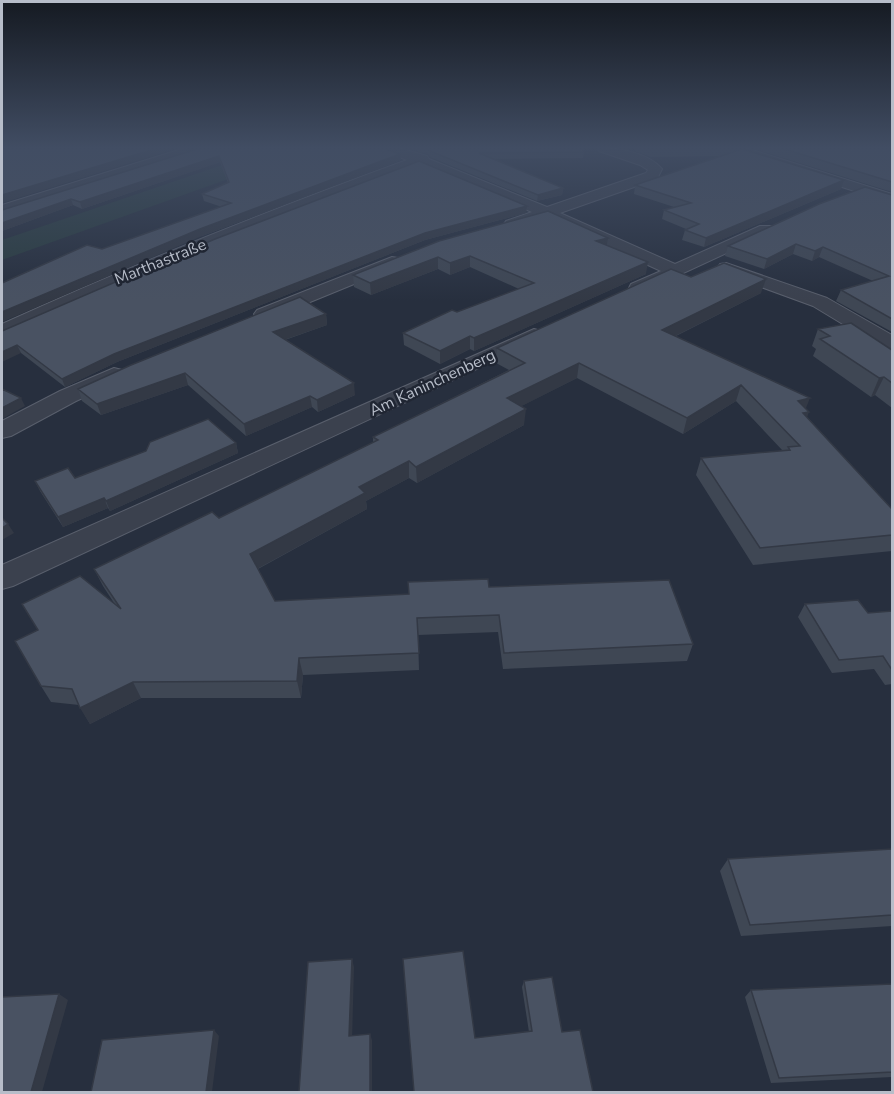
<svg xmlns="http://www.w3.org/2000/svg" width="894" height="1094" viewBox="0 0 894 1094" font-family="'Nunito Sans',sans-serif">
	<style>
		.green { fill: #2a3c40 }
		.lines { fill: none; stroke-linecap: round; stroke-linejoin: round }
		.minor-casing { stroke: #595f6c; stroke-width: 2 }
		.minor { fill: #3b414e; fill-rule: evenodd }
		.wall { fill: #3f4754 }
		.shaded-wall { fill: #333945 }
		.building { fill: #495262; stroke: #333945; stroke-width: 1.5 }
		.labels { text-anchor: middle; stroke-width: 5; stroke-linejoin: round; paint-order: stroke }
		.far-street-label { font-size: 16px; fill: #b7bdc9; stroke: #202633 }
	</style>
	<rect width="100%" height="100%" fill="#272f3e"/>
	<!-- green -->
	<path class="green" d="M234,161L259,168L2,260V240Z"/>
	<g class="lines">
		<defs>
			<path id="minor" d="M2,148H24L18,152L2,153Z
				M185,148H203L202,151L2,215V205Z
				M382,148H399L427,156L429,159L547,207L646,173L648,170L640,165L599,151L598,148C618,148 648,152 662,169L657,179L560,213L675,264L760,226H772L774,229L772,232L638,294L631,292L629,288L631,284L661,271L545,218L512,229L506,227L504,224L506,221L532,212L419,165L216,244L2,338V324C134,264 270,210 407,160L383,151Z
				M728,148H746L892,194V203L729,151Z
				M392,257L398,258L401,262L398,266L271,318H257L254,314L257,310Z
				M726,263L827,298L892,335V350L884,349L813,306L720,272L717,268L720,264Z
				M534,329L541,331L544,335L541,339L13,586L2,589V565Z
				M114,368L122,370L125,375L122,380L76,401L11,436L2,438V421L60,391Z"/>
		</defs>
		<!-- minor casing -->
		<use href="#minor" class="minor-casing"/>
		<!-- minor -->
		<use href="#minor" class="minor"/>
	</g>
	<!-- wall -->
	<path class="wall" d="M200,148L400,154L401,160L202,236L102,249L222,207L204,201L202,194L228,183L220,162L82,209L73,205L2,231V210Z
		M406,148H582L584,152L583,158L493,159L563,188L562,195L537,201L430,157L428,154Z
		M635,148H739V150L844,180L841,189L704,247L682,240L685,230L686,229L662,219L664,210L674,207L634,194L635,185L720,156L651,157L635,151Z
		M752,148H892V192Z
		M892,195V332L836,301L841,290L873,281L819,257L812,261L793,254L764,269L725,256L728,246Z
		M527,206L526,213L425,240L117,362L65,387L21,353L2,331Z
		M439,241L607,246L646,274L474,351L470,349L440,364L404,345L403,333L519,289L470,267L450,275L438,269L371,295L354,287L353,275Z
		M691,277L761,293L676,336L806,408L807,417L892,509V551L753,565L696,475L701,458L783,451L736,401L683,434L577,378L521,406L524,425L417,483L409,478L366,501L367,509L258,569L275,601L409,594L489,587L693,644L687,661L503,669L498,632L418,635L419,670L303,675L301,698H141L90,724L79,705L51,702L41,686L114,603L103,586L94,569L219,518L373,443V437L509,370L496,363L497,348Z
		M326,314L327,325L285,340L355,395L318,412L312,407L246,436L188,385L101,415L82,401L78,389Z
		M818,329L892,350V408L875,395L871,397L813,356L816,349L812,346Z
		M236,443L238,453L110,511L108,508L63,527L40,491L35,481L75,478Z
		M805,604L868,613L892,611V684L885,685L874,669L832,673L798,617Z
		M892,849V926L741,936L720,871L728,859Z
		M524,981L562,1032L475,1038L529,1032L522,987Z
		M892,984V1077L771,1083L745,997L751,990Z"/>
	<!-- shaded-wall -->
	<path class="shaded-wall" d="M158,148H178L2,203V195Z
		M400,154L401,160L202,236L2,322V312L200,229Z
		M219,156L220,162L82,209L80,202Z
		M844,180L841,189L704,247L706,238Z
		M563,188L562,195L537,201L538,195Z
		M71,199L73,205L2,231V223Z
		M527,206L526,213L425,240L117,362L65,387L62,379L114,354L425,233Z
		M608,238L606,249L596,241Z
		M796,244L793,254L764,269L767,259Z
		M823,247L819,257L812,261L815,251Z
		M470,256V267L450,275V263Z
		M438,257V269L371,295L370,283Z
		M648,262L646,274L474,351V338Z
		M766,279L761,293L659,344L662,330Z
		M326,314L327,325L275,343L273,332Z
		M470,336V349L440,364V351Z
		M17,345L21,353L2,362V352Z
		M579,363L577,378L506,414L507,398Z
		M185,373L188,385L101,415L97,404Z
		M884,377L875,395L871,397L879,378Z
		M354,383L355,395L318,412L317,400Z
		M741,385L736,401L683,434L687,418Z
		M310,396L312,407L246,436L244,424Z
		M21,398L25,406L2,419V408Z
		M810,398L804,413L809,412L803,428L798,401Z
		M526,409L524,425L417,483L416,467Z
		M236,443L238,453L110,511L106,501Z
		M409,461V478L366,501L367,509L255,570L250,554L359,487Z
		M104,498L108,508L63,527L58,517Z
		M8,524L14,533L2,540V528Z
		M299,658L303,675L301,698L297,681Z
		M133,682L141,698L90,724L80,708Z
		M352,959L354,967L352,1042L349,1036Z
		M59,994L68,1000L42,1092H31Z
		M214,1030L219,1036L212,1092H206Z
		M370,1034L372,1040V1092H370Z"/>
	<!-- building -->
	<path class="building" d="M16,148H158L2,195V149Z
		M200,148H383L400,154L200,229L2,312V283L87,245L102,249L231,203L202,194L229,182L219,156L80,202L71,199L2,223V210Z
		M428,148H427H582L584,152L479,153L563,188L538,195L430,151Z
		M649,148H740L652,149Z
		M781,148H892V182Z
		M742,149L844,180L706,238L685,230L699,224L664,210L691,203L635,185Z
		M419,161L527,206L425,233L114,354L62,379L17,345L2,352V331L215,239Z
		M865,187L892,195V319L841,290L889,276L823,247L815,251L796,244L767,259L728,246L819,204Z
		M548,211L608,238L596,241L648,262L474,338L470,336L440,351L403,333L452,310L457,312L534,283L470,256L450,263L438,257L370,283L353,275L439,241Z
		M724,263L766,279L662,330L810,398L798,401L809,412L803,413L892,509V535L760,548L701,458L790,450L788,447L800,446L741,385L687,418L579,363L507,398L526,409L416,467L409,461L359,487L365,493L250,554L275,601L409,594L408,582L488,579L489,587L669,580L693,644L504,653L499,615L417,618L419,653L299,658L297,681L133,682L80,708L72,689L41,686L15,641L38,630L22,604L80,576L121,609L94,569L212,512L219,518L378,440L373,437L525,363L497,348L671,269L691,277Z
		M300,297L326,314L273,332L354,383L317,400L310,396L244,424L185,373L97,404L78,389L131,365Z
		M851,323L892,350V383L884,377L879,378L820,339L830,336L818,329Z
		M2,389L21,398L2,408Z
		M208,419L236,443L106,501L104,498L58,517L35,481L68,468L75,478L146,451L150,442Z
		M2,518L8,524L2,528Z
		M858,600L868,613L892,611V670L883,656L839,660L805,604Z
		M892,849V915L750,925L728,859Z
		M463,951L475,1038L532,1031L524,981L552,977L562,1032L580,1030L593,1092H414L403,959Z
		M352,959L349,1036L370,1034V1092H299L308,962Z
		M892,984V1072L779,1078L751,990Z
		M59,994L31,1092H2V997Z
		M214,1030L206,1092H91L102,1040Z"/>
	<!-- sky -->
	<linearGradient id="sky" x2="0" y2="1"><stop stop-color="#151a22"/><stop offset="0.49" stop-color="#414d63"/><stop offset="1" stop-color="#414d63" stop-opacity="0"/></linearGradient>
	<rect width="894" height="301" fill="url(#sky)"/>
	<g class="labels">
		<!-- far-street labels -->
		<g class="far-street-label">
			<text transform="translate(160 261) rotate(-22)" y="6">Marthastraße</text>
			<text transform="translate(432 382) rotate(-25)" y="6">Am Kaninchenberg</text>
		</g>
	</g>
	<!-- border -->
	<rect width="894" height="1094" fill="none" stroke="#b7bdc9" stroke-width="6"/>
</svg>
